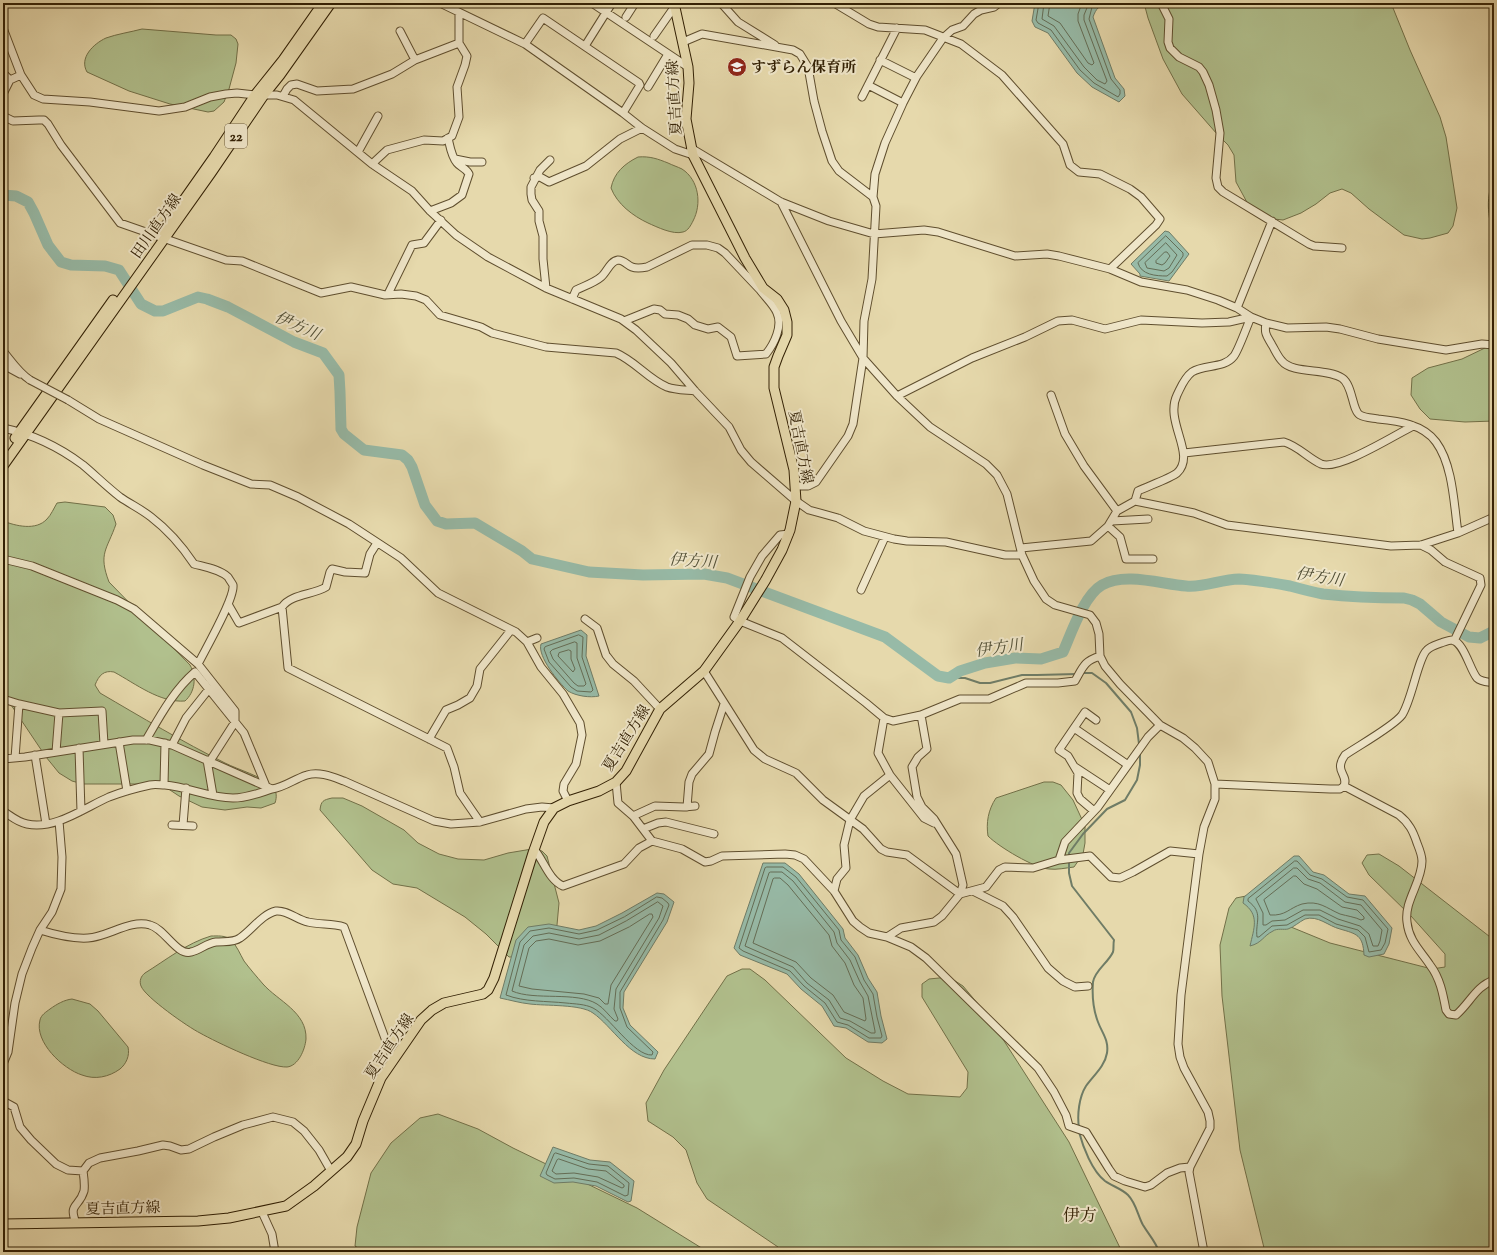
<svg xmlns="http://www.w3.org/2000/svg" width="1497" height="1255" viewBox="0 0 1497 1255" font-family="'Sorts Mill Goudy','Noto Serif JP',serif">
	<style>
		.green { fill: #b1c08d; stroke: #727048 }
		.water { fill: #97baa7; stroke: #6f7c66 }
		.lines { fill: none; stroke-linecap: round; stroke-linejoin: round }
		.shore { stroke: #646d56; stroke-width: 1 }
		.stream { stroke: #6f7c66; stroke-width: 2 }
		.river { stroke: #97baa7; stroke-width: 11 }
		.minor-casing { stroke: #5f4e2e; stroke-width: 9 }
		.major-casing { stroke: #322004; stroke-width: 11 }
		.minor { stroke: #efe6c9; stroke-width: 7 }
		.major { stroke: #e6d9ac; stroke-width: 9 }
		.minor-bridge-casing { stroke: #5f4e2e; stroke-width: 9; stroke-linecap: butt }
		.minor-bridge { stroke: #efe6c9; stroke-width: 7 }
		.labels { text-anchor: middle; stroke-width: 4; stroke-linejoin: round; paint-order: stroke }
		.shield { fill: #efe6c9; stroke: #6b5b3f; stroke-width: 1 }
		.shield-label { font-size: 14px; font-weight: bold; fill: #322004 }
		.poi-label { font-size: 15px; font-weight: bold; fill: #322004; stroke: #efe6c9; text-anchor: start }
		.street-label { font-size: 15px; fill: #322004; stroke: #efe6c9 }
		.water-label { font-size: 16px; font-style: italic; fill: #504e35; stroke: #efe6c9 }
		.quarter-label { font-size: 17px; fill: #322004; stroke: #efe6c9 }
	</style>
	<rect width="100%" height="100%" fill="#e6d9ac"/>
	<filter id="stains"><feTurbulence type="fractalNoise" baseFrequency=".005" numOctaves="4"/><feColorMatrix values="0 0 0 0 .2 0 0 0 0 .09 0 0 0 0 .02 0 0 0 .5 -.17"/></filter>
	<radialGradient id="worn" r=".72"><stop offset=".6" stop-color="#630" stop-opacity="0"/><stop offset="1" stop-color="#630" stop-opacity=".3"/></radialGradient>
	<!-- green -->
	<path class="green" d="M1144,3H1391L1410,50L1440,117L1446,137L1457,208L1453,226L1448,233L1430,238L1422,239L1404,235L1369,209L1351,193L1342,189L1330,193L1316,204L1301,213L1283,220L1274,219L1249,206L1236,182L1234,155L1228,145L1217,134L1182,94L1163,59L1148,18Z
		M142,29L216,35H231L236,39L238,44L236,63L229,89L224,102L214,111L208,112L170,104L129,91L87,72C79,58 93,44 106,38C117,34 131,32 142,29Z
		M638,157C650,156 658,159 668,163C672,165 678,167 682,169C699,180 702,204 693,221C691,225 688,231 683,232C673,235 657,227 648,223C633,216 617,204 611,188C614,173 624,164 638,157Z
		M1494,178V234C1487,218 1486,194 1494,178Z
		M1494,337V421L1465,422L1430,419L1420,409L1411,395L1412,378L1428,368L1462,359L1487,347Z
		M65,502L105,507L113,515L116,524C107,550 98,553 109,582L190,665C197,677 195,692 185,701C160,703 136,684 114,672C104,670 99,675 95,685L100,693C141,717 183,742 225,763C239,770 261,776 272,786C277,791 277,797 275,803L261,808L247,807L225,810L202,807L179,796L161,784H83L72,781L59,773L46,757L3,693V521C16,526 36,531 47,519C51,515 54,508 57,503Z
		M1044,782H1053L1061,785L1073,800L1085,826V843L1083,854L1074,867C1065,868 1057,870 1049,869C1034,868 999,847 988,836C986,823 988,810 996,798Z
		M332,798H343L362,806L404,830L418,843L439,854L458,859L484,860L508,853L532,849L542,851L547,856L559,903L557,925L552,944L526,957H509L486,934L465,917L417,888L393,884L372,870L320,810C321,801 323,800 332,798Z
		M1379,854L1399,866L1494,940V1252H1265L1240,1150L1222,996L1220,945L1229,908L1236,898L1246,896L1291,927L1330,943L1432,969L1445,967V954L1411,916L1369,875L1362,863L1367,855Z
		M211,936C217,936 226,935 231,940C237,946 240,954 244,961C250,969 257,977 263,984C278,1001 307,1012 306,1039C305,1050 298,1066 287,1067C270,1068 216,1042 200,1033C188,1027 145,997 141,986C139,981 141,976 145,973C166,960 187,943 211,936Z
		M742,969H750L765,980L846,1058L883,1081L908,1094L960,1097L967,1088L968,1072L922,997V984L929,979L949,977L963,986L988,1016L1069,1142L1122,1252H779L778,1247L707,1199L697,1183L686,1150L673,1137L648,1121L646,1103L664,1070L727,976Z
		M72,999L90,1004L98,1011L128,1047C130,1056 126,1064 120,1069C109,1077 95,1080 82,1075C63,1069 34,1042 40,1020C41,1015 46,1012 50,1009C57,1004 64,1000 72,999Z
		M438,1114L478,1129L513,1148L637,1208L708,1252H453L448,1251L364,1252L355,1246L357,1227L371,1173L391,1143L420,1118Z"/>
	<!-- water -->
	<path class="water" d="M1035,3H1122C1107,6 1099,0 1093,17L1115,78L1124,89L1125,96L1119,102L1092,87L1077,73L1048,33L1035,27L1032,21Z
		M1165,231L1169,232L1189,254L1169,281L1140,276V274L1131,264Z
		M581,630L587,635L586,656L599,696C590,698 576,696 568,691C559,683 537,656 541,644Z
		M1294,856H1299L1313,872L1324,875L1349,894L1365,896L1392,928L1389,944L1384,954L1369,957L1364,955C1363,935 1357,934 1340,929C1328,926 1318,915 1305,919C1299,922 1294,927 1288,929C1284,930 1277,928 1273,931C1263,936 1262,943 1250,946C1254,928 1260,915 1243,903L1244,897Z
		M763,863H785L799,874L843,929L845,938L858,955L868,978L877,992L881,1016L887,1039L882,1043L868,1042L846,1028L834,1026L822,1006L801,989L787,974L740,955L734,948Z
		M657,893L664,894L674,902L667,922L624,992L623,1008L630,1025L658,1052L655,1059C630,1059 612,1026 593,1013C581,1004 545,1006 530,1004C520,1003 510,1000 500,998L516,940L528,927L549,924L579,930L596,926L622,913Z
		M553,1147L590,1160L610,1162L634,1181L631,1201L628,1202L596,1186L573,1182L554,1183L540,1176Z"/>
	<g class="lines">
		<!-- shore -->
		<path class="shore" d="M1039,3L1036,20L1038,23L1051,30L1080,70L1094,83L1118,97L1120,94V90L1111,79L1089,19L1092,7L1098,3
			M1044,3L1042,19L1054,26L1084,67L1097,80L1105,84L1107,81L1084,20V15L1089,3
			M1050,3L1048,16L1060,23L1088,63L1092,65L1094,63L1078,21V14L1082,3
			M1166,236L1183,253V256L1172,272L1167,276C1156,276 1141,275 1138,263Z
			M1166,243L1177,255L1169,268L1164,271L1147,268L1145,263Z
			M1165,252H1167L1170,256L1165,263L1162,265L1156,263V261Z
			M579,635L583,637L582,657L593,690L591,692L577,691L571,687L549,662L544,649L545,647Z
			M575,642L577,643V658L586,684L584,686H578L574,683L553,659L550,652L552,650Z
			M569,650L571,651V659L575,669L573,672L558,656L559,653Z
			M1295,861H1297L1310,875L1322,879L1347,897L1363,900L1388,929L1385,943L1381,950L1369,952L1365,937L1358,930L1336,924L1319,915H1305L1287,925L1272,926L1259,937H1257C1255,922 1264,913 1248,901V899Z
			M767,867H783L796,877L839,930L841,940L855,957L864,980L873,994L877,1017L882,1036L881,1038H869L848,1025L837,1022L825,1003L804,986L790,971L743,951L739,948L765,868Z
			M1294,868H1297L1308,879L1320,883L1345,902L1361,905L1382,930L1380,941L1378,946H1373L1369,934L1360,926L1338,919L1320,910H1303L1285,920L1272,921L1266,925H1263V913L1256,899Z
			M771,872H782L793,881L834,932L837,943L850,960L860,982L868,996L875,1031V1033H871L850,1021L840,1018L829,1000L807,983L793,967L745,946L769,873Z
			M1294,876H1296L1304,884L1317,889L1342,907L1357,910L1364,917V919L1361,920C1355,917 1347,916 1340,914C1326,908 1319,900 1302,904C1289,908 1286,916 1270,915L1264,900Z
			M775,878H780L788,885L829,935L832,946L845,963L854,985L863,998L866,1019L865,1021L844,1012L833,995L811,978L796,962L753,943L773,879Z
			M657,897L662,898L668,903L669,905L663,920L620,992V1008L627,1027L653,1052L652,1055C634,1056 609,1016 593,1008C585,1004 575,1004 566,1003C547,1001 524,1002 506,995L520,942L530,931L549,928L579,934L597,930L624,917Z
			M658,902L663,906L659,918L616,989L614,1009L618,1019L617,1021H615C609,1016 604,1008 597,1004C576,991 535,1001 512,991L524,945L533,936L549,933L579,939L599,935L626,921Z
			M650,914H652L653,917L611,985L608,1004H605L599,998L584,994L532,989L519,986L529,948L536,941L549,939L578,945L600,941L629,927Z
			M556,1153L589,1164L608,1166L629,1183L628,1195L625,1196L597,1182L574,1178L555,1179L547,1175L546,1173L554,1154Z
			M559,1159L588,1169L606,1171L624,1185V1187L622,1188L598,1177L574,1173L556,1174L552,1171L557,1160Z"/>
		<!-- stream -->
		<path class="stream" d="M1082,673H1092L1106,683L1131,712L1137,728L1139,744
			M949,678H965L980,683H990L1022,675H1037L1077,674
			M1069,857V853L1083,834L1107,809L1125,800L1137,780L1140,765V753
			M1069,861V873L1072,886L1114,940C1113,944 1114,949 1113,952C1108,963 1095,970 1093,982C1092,995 1093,1009 1098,1022C1102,1033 1109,1040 1107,1053C1105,1066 1093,1076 1086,1086C1079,1097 1077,1115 1079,1128
			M1079,1132C1083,1147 1092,1171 1105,1181C1112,1186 1122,1189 1128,1195C1136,1203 1138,1216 1143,1225C1149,1235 1156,1242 1159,1252"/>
		<!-- river -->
		<path class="river" d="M3,195L16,196L28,202L34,213L48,245L61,262L71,265L105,266L119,270L141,304L155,311H163L198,297L207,299L228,307L294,342L323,353L339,375L340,392L341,429L344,434L364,450L402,455L408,460L412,467L425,505L437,521L446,524L475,523L522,551L532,559L589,572L643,575L704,574L727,578L885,637L938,676L949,678L960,671L985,663L1015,658L1041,659L1063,652C1071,634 1084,595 1102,585C1125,572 1161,584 1186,586C1204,588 1221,579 1239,579C1256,580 1274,583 1290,586C1301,589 1312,592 1323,594C1350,597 1377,598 1404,598L1412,600L1420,604L1441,622L1469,637L1480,638L1494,631"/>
		<defs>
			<path id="minor" d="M440,3L525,44L623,113L642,128L675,149L693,155
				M592,3L688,67
				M721,3L738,22L775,45
				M834,3L869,24L878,27L925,30L961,44L1002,75L1063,144L1070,165L1079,172L1100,174L1130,189L1141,197L1160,219L1156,225L1110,269
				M1161,3L1169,19L1168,42L1170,48L1179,57L1199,67L1203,72L1209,85L1216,110L1220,133L1216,178L1218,187L1223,192L1309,244L1314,246L1342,248
				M626,17L635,3
				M3,28L21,75L34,95L43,99L90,102L159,111L185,107L210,97L226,94L237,93L255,95H277L294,100L372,164L412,191L430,211L456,235L488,257L546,288L621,319L636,330L671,363L695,391L729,427L741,450L751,462L796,501L809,510L838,518L864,531L894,539L907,541L946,542L1005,555H1022
				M400,31L415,60
				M654,36L675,6
				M683,42L702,34L793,50L800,54L808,67L814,101L822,131L832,161L839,171L873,197
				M525,44L543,18L639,83L640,85L623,113
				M585,46L612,3
				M880,60L916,78
				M3,73L10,80
				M868,85L903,103
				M648,87L668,54
				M3,94L10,80L21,75
				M283,96L287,89L291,85L297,84L317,91L353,89L392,74L415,60L459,43
				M862,97L897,28
				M3,116L13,121L39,120H44L48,124L61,145L120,223L226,260L242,261L321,293L351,287L385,295L401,294L416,296L426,300L440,315L481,327L492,333L546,347L616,353C635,361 648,379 667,387C675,390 686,390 695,391
				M691,148L781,202L829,221L874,234L924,230L938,232L1015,256L1047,254L1059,256L1110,269L1141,282L1187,290L1218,300L1237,308L1251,317L1266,323L1287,328L1326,327L1340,329L1378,339L1446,350L1482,344L1494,345
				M358,152L378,116
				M455,159L470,162H482
				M372,164L387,150L424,140L443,141L452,136L459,117L457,87L465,65L467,56L459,43V13
				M534,178L540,177L549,182L586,166L620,139L642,128
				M781,202L841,321L863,358L897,396L930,427L986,464L997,475L1007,494L1022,555L1034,581L1046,599L1055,605L1090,615L1096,623L1099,634L1100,656L1105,666L1120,684L1160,725L1183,738L1195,748L1208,762L1215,784V799L1204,827L1199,854L1181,995L1178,1044L1180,1057L1184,1068L1208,1112L1210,1121V1128L1190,1167L1189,1172L1204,1252
				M430,211L451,203L462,195L469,174C466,168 460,167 457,163C451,156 450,146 448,138
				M546,288L543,259V236L539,221V211L532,200L531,194V187L540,170L550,160
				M388,294L412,245L424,243L441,220
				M572,299L576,290C584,286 594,283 601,277C607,272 610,261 618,260C624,260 627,265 632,267C637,269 642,268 647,267L692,245H707L718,248L725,253L760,290L762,288
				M1237,308L1272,221
				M624,321L654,309L660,310L665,314L678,315L688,319L695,325L708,329L718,327L731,337L737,356L766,354C774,344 783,326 777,313C774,305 765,297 760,290
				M1266,323C1264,334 1267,336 1272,345C1275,350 1278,357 1282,361C1292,374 1327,368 1342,378C1353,385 1352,411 1360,415C1365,418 1373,418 1378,419C1398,421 1423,424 1436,442C1453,465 1454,505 1458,533
				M3,351C12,362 19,373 30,380
				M3,362L9,368L20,374
				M1051,395L1065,434L1084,466L1117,511
				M897,396L972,358L1025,337L1058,321L1072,320L1105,329L1141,320L1202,323L1229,322L1251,317
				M68,400L99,419L203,465L251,484L270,485L298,497L349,524L401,558L438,593L516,632L527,642L541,667L563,694L580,723L582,735L576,764L564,784L563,791L568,801
				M3,428C32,434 59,447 83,465C95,475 107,487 120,497C130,504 141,509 151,517C168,530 182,546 194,564C205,567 219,569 228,577C229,579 232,583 233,585C235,598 205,650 198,664
				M1184,453L1284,442C1298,446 1308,458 1321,464C1338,471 1395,435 1413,426
				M795,486H808L816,482L848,436L853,424L863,358L864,321L872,279L876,206L873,197L875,174L885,143L903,103L917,76L943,38L952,30L963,26L974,14L981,10L994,7L999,3
				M1135,501L1194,513L1227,525L1391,546L1421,545L1458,533L1494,517
				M1112,521L1148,519
				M1108,526L1120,537L1126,559H1153
				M789,534L780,535L762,556L750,577L734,617L740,621L782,638L866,703L884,718L893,721L921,715L927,749L918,757L912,767L917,797L922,807L934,819L956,854L963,885L960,894L942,916L934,922L901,928L887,937
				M1421,545L1431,550L1445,562L1480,578L1481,585L1454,641
				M1021,548L1091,541L1108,526L1117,511L1135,501L1138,491C1146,487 1171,478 1177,473C1197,454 1164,422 1177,395C1181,387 1184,378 1192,372C1205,364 1224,369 1234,356C1239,349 1247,326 1251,317
				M3,559L32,566L117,600L134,609L198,664L235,711V722L210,761
				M861,590L885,537
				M228,604L239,623L282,607C291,594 313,595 326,587L330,572L332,569L345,572L365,573L370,554L377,543
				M282,607L288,668L447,748L454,767L460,793L480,822
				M585,619L597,628L606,655L613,664L634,681L660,709
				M527,642L537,638
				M704,671L754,750L765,759L796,773L823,800L863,829L881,849L887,852L907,855L960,894L986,887L999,870L1005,867L1033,868L1059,860L1090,856L1111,877L1120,878L1133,872L1170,851L1199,854
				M3,699L19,704
				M921,715L960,699H989L1026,683H1058L1075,681C1083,667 1084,661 1100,656
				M1074,728L1085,712L1096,720
				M429,739L446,710L458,705L470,698L477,686L480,669L511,630
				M146,740C160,716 174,690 195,672L244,733L266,786
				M119,742L127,791
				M172,745L186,718L209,689
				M79,748L81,811
				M56,752L59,713
				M35,755L46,824
				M15,758L19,704L59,713L102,711L104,744
				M3,759L25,757L133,740H150L172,745L272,789C285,787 294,779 307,775C319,771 333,777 344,781L434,821L451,824L480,822L526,809L542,807L554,808
				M207,760L213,795
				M1075,767L1110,790
				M890,775L924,818L934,823
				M616,782L618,803L633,816L652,841L682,849L705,862L711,861L722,856L785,854L795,855L804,859L834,891L853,921L860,927L869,933L887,937L911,947L926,958L1038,1068L1054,1092L1066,1115L1069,1126L1086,1132L1109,1169L1114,1176L1125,1181L1145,1187L1151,1185L1167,1173L1180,1168L1190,1167
				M1215,784L1330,789H1340L1344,786
				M164,785L165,743
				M1344,786L1399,815C1409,823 1413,831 1417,843C1419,848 1422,855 1422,861C1422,882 1404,901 1407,922C1409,941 1420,950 1430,965C1440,978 1443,994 1446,1010L1449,1014L1456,1015C1470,1003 1476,986 1494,980
				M1344,786C1349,774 1333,772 1345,755C1358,746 1394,726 1402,715C1412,700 1418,658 1427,650C1431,646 1436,645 1441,643C1444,642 1449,640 1452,640C1464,642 1470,670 1477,678C1481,682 1489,682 1494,683
				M687,807L689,782L692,774L709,754L715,732L724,704
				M3,811C11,816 17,822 27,824C55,830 84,808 109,797C122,792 136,788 150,785C155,784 160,785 165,785C188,787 210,798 233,798C247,798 259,793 272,789
				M1094,811L1080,799L1077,793L1078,773L1068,756L1059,750L1074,728L1128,765
				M633,816L655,806L684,807L695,806
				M172,825L193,826
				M183,825L186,788
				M643,829L658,823L666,822L714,834
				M534,849C544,861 549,880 563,886L624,864L639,848L652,841
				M1059,860L1065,842L1098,807L1148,737L1160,725
				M834,891L837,879L846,868L844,845L850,820L864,796L890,775L878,753L884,718
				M973,891L1003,906L1013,917L1048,968L1063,981L1075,987L1088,986
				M40,930C56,935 72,939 88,938C108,937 130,919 150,925C165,929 177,956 191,952C200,950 207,943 216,942C224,941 233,943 240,938C251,931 262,914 276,911C288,910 297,920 308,922C320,925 332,923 344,927L393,1060
				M3,1064L8,1052L15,1003L22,974L32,948L40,930L52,912L61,889L62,857L59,821
				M3,1101L14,1107L20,1127L31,1140L56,1164L68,1170L83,1171
				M262,1212L272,1234L275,1252
				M76,1223C68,1203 79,1208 84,1191C85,1184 84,1178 83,1171L89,1163L100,1158L138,1151L163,1145L170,1146L181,1150L189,1149L214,1137L243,1125L273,1117L293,1122L304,1131L319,1150L331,1171"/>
			<path id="major" d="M162,231L214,157L255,95L283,60L323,3
				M15,438L113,300
				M3,466L211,173L264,95L280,75L331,3
				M3,1224L198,1221L229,1218L286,1206L314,1186L347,1157L356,1144L363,1121L381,1078L421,1020L432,1010L444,1003L483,994L488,990L494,978L533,853L544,822L554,808L568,801L599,791L616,782L626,771L660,709L704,671L740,621L765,581L782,550L790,530L796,501L795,486L794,470L774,388V367L778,356L787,335V322L784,310L777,299L763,288L745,258L693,155L686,119L689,83L688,67L674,3"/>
		</defs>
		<!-- minor casing -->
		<use href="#minor" class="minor-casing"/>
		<!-- major casing -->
		<use href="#major" class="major-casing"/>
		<!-- minor -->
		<use href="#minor" class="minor"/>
		<!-- major -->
		<use href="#major" class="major"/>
		<defs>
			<path id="minor-bridge" d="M30,380L68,400"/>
		</defs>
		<!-- minor-bridge casing -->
		<use href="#minor-bridge" class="minor-bridge-casing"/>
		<!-- minor-bridge -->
		<use href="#minor-bridge" class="minor-bridge"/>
	</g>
	<!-- icons -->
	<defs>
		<symbol id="school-disc" viewBox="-11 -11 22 22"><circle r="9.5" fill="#8f2418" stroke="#efe6c9"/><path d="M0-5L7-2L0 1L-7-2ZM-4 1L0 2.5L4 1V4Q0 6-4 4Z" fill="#fff"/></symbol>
	</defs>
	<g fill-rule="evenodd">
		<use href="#school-disc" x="726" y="56" width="22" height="22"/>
	</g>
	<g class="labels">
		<!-- shield labels -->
		<rect class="shield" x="225" y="124" width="22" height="24" rx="3"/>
		<g class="shield-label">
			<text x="236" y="141">22</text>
		</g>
		<!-- poi labels -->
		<g class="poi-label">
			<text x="751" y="72">すずらん保育所</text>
		</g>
		<!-- street labels -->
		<g class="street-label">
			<text transform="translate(674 98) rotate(-93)" y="5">夏吉直方線</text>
			<text transform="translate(156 226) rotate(-55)" y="5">田川直方線</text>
			<text transform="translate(801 447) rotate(79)" y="5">夏吉直方線</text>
			<text transform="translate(626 738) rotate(-58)" y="5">夏吉直方線</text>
			<text transform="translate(389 1046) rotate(-56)" y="5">夏吉直方線</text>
			<text transform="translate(123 1208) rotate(-1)" y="5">夏吉直方線</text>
		</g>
		<!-- water labels -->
		<g class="water-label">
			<text transform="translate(298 325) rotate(24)" y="6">伊方川</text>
			<text transform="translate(693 560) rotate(4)" y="6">伊方川</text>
			<text transform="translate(1320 576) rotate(9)" y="6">伊方川</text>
			<text transform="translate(999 647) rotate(-8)" y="6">伊方川</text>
		</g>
		<!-- quarter labels -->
		<g class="quarter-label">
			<text x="1080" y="1221">伊方</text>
		</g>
	</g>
	<!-- margin -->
	<rect width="1497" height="1255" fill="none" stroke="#e6d9ac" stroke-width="16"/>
	<rect x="4" y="4" width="1489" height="1247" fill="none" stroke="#322004" stroke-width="2"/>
	<rect x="8" y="8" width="1481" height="1239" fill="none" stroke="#322004"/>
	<rect width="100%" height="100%" filter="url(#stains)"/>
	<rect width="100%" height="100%" fill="url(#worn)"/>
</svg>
